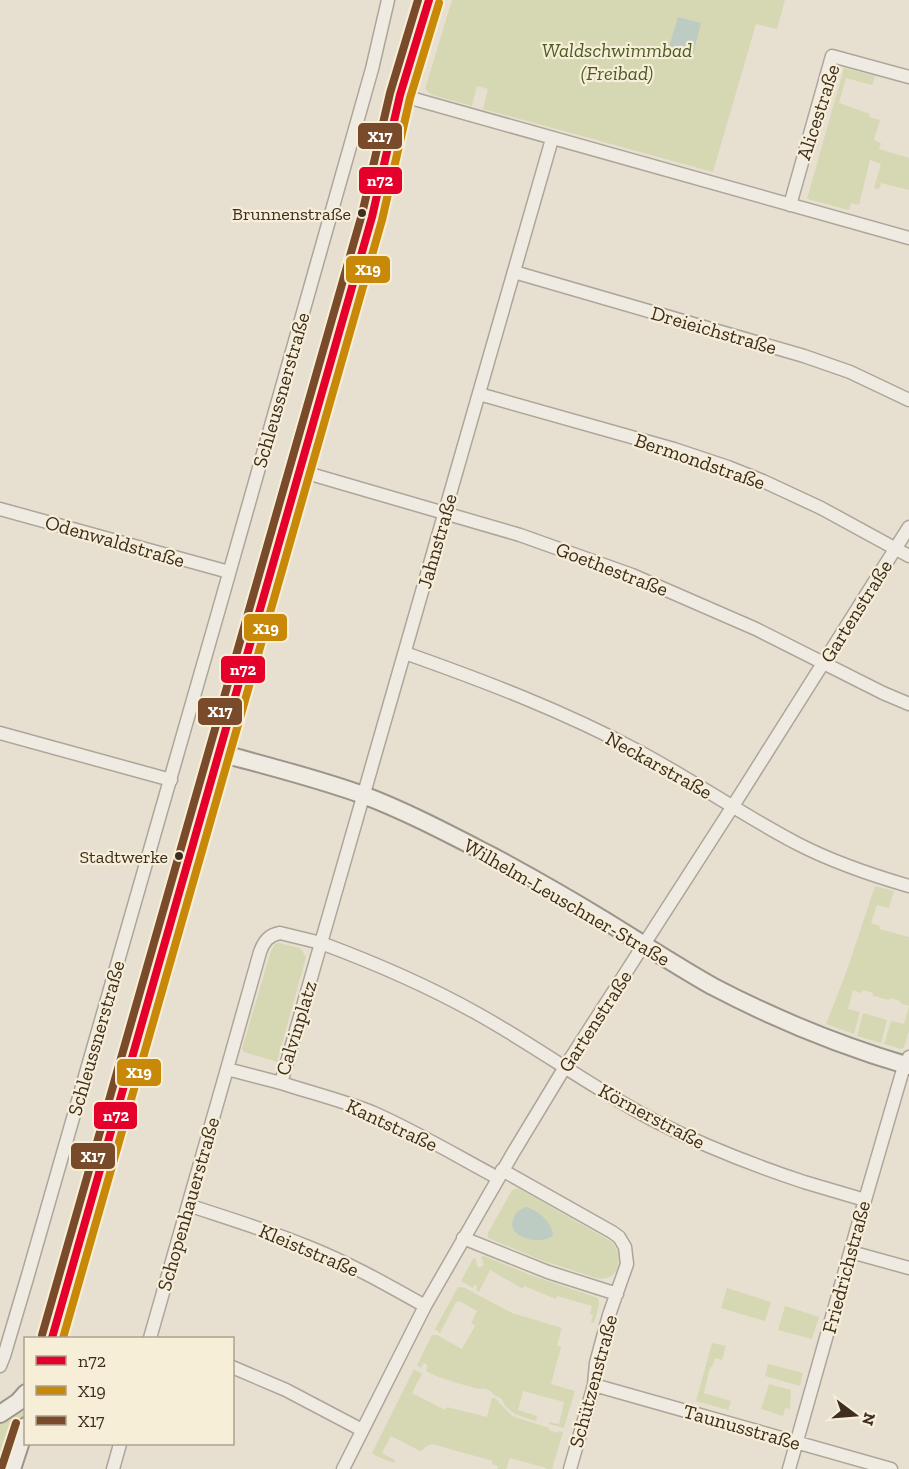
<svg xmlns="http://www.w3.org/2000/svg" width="909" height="1469" viewBox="0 0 909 1469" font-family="'Zilla Slab',serif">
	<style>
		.green { fill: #d6d7b3 }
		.water { fill: #bcccc2 }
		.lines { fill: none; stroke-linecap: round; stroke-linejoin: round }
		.street-casing { stroke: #ada599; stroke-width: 15 }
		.secondary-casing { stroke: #9c958a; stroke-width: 20 }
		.street { stroke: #efebe3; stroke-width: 12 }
		.secondary { stroke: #efebe3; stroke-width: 16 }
		.bus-1-casing { stroke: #f7eed8; stroke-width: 12 }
		.bus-2-casing { stroke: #f7eed8; stroke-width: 12 }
		.bus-3-casing { stroke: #f7eed8; stroke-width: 12 }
		.bus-1 { stroke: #e4002b; stroke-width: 8 }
		.bus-2 { stroke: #c88808; stroke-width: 8 }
		.bus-3 { stroke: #7a4b2a; stroke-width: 8 }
		.bus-dot { fill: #3d2e20; stroke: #f7eed8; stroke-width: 2 }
		.labels { text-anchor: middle; stroke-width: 4.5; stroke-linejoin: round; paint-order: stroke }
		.bus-label { font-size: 18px; fill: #3d2e20; stroke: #f7eed8; text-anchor: end }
		.park-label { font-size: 20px; font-style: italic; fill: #4d5a26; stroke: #f7eed8 }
		.street-label { font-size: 20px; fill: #3d2e20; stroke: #f7eed8 }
		.line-badge { stroke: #f7eed8; stroke-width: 2 }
		.badge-label { font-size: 16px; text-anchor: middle; font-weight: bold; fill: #fff }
	</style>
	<rect width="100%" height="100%" fill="#e7e0d1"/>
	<!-- green -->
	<path class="green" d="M452,0H785L777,29L756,24L713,172L483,109L488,89L477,86L472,106L432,95L425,89Z
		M844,68L875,76L872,85L846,78L839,103L870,114L869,117L880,120L874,140L881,143L879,149L909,158V190L881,183L879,189L874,188L881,164L870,160L859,205L851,203L849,210L807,199Z
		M875,886L894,891L889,908L877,905L871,923L880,926L879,929L909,937V1031L904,1047L901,1049L884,1044L891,1021L904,1024L909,1006L900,1003V1001L890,998L889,1000L873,996V993L863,990L861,993L853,990L848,1009L860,1012L854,1034L826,1024L846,973Z
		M279,943L300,948L306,957L277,1062L244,1052L242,1049L271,951L275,944Z
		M863,1013L887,1020L881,1043L857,1036Z
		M518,1188L612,1242C625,1257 619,1283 596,1278L541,1260L488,1238V1233L512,1190Z
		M484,1256L528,1274L598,1298L599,1305L594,1323L591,1322L593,1315L590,1314L592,1306L557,1296L556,1299L524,1286L523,1289L490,1270L479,1292L476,1290L477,1286L474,1285L473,1288L461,1281L473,1259L475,1258L478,1268L484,1265L481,1257Z
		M458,1287L465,1288L512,1313L562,1328L557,1345L561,1347L551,1384L575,1391L564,1428L549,1424V1422L559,1424L564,1402L523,1391L518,1410L537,1416L536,1421C521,1417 507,1413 501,1398C492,1396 490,1386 479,1389C461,1384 443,1380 426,1371L428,1366L424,1363L421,1368L417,1365L432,1335H437L462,1349L475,1326L471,1323L477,1311L459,1301L456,1302L440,1333L435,1329Z
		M727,1288L771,1302L765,1321L721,1308Z
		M785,1306L819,1317L812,1339L778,1330Z
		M712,1343L726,1346L722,1360L715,1358L712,1367H710L704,1393L731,1401L728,1410L696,1401Z
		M768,1364L803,1373L800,1386L765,1376Z
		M414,1369L422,1374L412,1393L445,1410L447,1407L487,1417L492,1398H495L512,1416L549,1428V1430L558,1433L559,1431L563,1432L552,1469H546V1468L510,1458L506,1469H497L498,1466L492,1464L493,1461L432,1444L425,1447L423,1450L420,1451L391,1436L382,1453L395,1460L394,1463L376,1456L372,1453Z
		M769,1384L791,1390L790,1409L785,1408L783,1416L761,1409Z
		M21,1409L24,1413L6,1469H0V1423Z"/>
	<!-- water -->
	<path class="water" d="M678,17L701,23L693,54L669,47Z
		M526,1207C538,1210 553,1223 553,1236C542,1245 507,1239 513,1220C515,1213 519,1209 526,1207Z"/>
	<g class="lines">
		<defs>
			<path id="street" d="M400,95L909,238
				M552,139L321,943C375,963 428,986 478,1014C539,1048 595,1090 657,1122C704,1146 753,1165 804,1182C824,1188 845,1194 865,1200
				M790,205L832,56L909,77
				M514,272L804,356L850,372L909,400
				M479,394L674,449L728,467L763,481L821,508L909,556
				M300,471L520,535L632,575L756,629L883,693L909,704
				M0,509L229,572
				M405,653C487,682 563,711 640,752C694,781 744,816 798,844C833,862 871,875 909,886
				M0,733L171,780
				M280,933L321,943L281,1083L227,1069L260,952C264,941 269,935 280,933Z
				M281,1083C312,1093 344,1101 374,1113C417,1132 457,1156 498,1178
				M502,1170L612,1232L619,1237L625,1247L627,1264L609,1315L596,1363L594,1385L570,1469
				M188,1205C227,1218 267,1230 306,1246C347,1262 386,1284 425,1306
				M463,1238L548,1272L617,1294
				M851,1252L909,1268
				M150,1338L227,1069
				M0,1366L4,1356L28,1275L219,609L372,69L388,0
				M232,1367L286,1390L362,1430
				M594,1385L891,1469
				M113,1469L120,1444
				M343,1469L425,1306L513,1153L565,1067L733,806L909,527
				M789,1469L865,1200L902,1073L909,1057"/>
			<path id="secondary" d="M220,753C267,766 316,778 363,795C406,811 453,836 494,857C531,877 568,898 604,920C640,942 675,965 712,986C775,1019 841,1046 909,1066
				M53,1338L372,217L400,95L429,0
				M0,1414L18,1402L26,1393
				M12,1469L26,1426"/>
		</defs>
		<!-- street casing -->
		<use href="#street" class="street-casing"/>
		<!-- secondary casing -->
		<use href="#secondary" class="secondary-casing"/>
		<!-- street -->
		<use href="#street" class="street"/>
		<!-- secondary -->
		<use href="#secondary" class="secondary"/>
		<defs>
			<path id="bus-1" d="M52,1338L372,217L400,95L429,0"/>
			<path id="bus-2" d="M63,1338L382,220L410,98L439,3"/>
			<path id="bus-3" d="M42,1335L362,214L390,93L418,0
				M2,1466L16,1423"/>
		</defs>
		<!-- bus-1 casing -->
		<use href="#bus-1" class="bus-1-casing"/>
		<!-- bus-2 casing -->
		<use href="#bus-2" class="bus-2-casing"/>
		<!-- bus-3 casing -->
		<use href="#bus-3" class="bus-3-casing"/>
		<!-- bus-1 -->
		<use href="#bus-1" class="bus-1"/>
		<!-- bus-2 -->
		<use href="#bus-2" class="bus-2"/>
		<!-- bus-3 -->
		<use href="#bus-3" class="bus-3"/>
	</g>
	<!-- markers -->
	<g class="bus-dot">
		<circle cx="362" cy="213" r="5"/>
		<circle cx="179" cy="856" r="5"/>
	</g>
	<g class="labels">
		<!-- bus labels -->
		<g class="bus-label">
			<text x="351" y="220">Brunnenstraße</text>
			<text x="168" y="863">Stadtwerke</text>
		</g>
		<!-- park labels -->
		<g class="park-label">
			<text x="617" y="57">Waldschwimmbad<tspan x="617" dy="23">(Freibad)</tspan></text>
		</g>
		<!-- street labels -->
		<g class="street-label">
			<text transform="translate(818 112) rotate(-72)" y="7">Alicestraße</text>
			<text transform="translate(714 330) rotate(16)" y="7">Dreieichstraße</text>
			<text transform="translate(281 390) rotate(-74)" y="7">Schleussnerstraße</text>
			<text transform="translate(700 461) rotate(19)" y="7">Bermondstraße</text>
			<text transform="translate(115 541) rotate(16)" y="7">Odenwaldstraße</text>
			<text transform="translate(437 541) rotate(-74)" y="7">Jahnstraße</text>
			<text transform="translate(612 569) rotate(21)" y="7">Goethestraße</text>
			<text transform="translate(856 611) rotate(-58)" y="7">Gartenstraße</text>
			<text transform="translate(659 765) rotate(29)" y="7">Neckarstraße</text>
			<text transform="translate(567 902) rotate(30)" y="7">Wilhelm-Leuschner-Straße</text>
			<text transform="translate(595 1021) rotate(-57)" y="7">Gartenstraße</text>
			<text transform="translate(296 1028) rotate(-73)" y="7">Calvinplatz</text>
			<text transform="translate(96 1038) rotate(-74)" y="7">Schleussnerstraße</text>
			<text transform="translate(652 1116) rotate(28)" y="7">Körnerstraße</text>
			<text transform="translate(392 1125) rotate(25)" y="7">Kantstraße</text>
			<text transform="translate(188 1204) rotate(-74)" y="7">Schopenhauerstraße</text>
			<text transform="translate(309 1250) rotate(23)" y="7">Kleiststraße</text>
			<text transform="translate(846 1267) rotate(-75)" y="7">Friedrichstraße</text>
			<text transform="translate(593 1381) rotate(-75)" y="7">Schützenstraße</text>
			<text transform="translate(742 1427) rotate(16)" y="7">Taunusstraße</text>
		</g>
	</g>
	<g class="line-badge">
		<rect x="357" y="122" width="46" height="28" rx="6" fill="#7a4b2a"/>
		<rect x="358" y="166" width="45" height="29" rx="6" fill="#e4002b"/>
		<rect x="345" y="255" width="46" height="29" rx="6" fill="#c88808"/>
		<rect x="243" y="613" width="45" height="29" rx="6" fill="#c88808"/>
		<rect x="220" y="655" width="46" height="29" rx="6" fill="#e4002b"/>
		<rect x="197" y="697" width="46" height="29" rx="6" fill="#7a4b2a"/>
		<rect x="116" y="1058" width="46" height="29" rx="6" fill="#c88808"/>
		<rect x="93" y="1101" width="45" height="29" rx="6" fill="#e4002b"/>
		<rect x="70" y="1142" width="46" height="28" rx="6" fill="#7a4b2a"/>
	</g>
	<g class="badge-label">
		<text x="380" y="142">X17</text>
		<text x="380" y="186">n72</text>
		<text x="368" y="275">X19</text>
		<text x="266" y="634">X19</text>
		<text x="243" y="675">n72</text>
		<text x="220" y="717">X17</text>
		<text x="139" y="1078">X19</text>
		<text x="116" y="1121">n72</text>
		<text x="93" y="1162">X17</text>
	</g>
	<!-- legend -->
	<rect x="24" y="1337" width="210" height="108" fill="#f7eed8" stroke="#ada18e" stroke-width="1.5"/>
	<rect x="36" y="1356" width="30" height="9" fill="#e4002b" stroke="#ada18e" stroke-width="1.5"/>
	<text x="78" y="1367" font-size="18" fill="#3d2e20">n72</text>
	<rect x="36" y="1386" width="30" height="9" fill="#c88808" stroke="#ada18e" stroke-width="1.5"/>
	<text x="78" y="1397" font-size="18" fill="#3d2e20">X19</text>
	<rect x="36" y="1416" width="30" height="9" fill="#7a4b2a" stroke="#ada18e" stroke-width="1.5"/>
	<text x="78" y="1427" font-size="18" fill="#3d2e20">X17</text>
	<!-- north arrow -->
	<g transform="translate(855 1415) rotate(106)" stroke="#f7eed8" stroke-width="4.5" paint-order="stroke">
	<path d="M0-4.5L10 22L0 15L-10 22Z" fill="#3d2e20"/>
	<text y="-9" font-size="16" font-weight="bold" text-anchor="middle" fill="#3d2e20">N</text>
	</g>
</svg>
